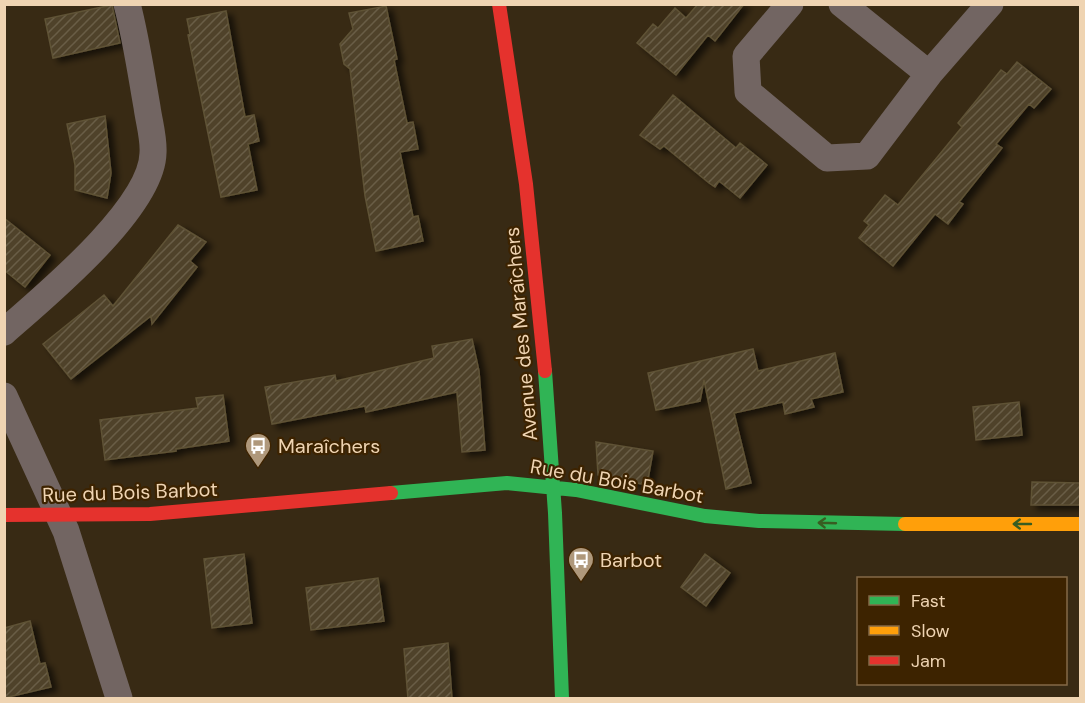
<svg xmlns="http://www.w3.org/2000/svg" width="1085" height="703" viewBox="0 0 1085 703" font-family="'DM Sans',sans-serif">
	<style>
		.building { fill: url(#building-hatch); stroke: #5f5236; stroke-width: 1.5; filter: url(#shadow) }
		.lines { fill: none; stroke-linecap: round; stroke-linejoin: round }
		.street { stroke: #726562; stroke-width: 27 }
		.fast { stroke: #30b455; stroke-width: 14 }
		.slow { stroke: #ff9f0a; stroke-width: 14 }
		.jam { stroke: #e5322d; stroke-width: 14 }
		.oneway { stroke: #385d22 }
		.labels { text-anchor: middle; stroke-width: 4.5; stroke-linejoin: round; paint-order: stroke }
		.street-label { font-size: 20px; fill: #efd4b2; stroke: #3d2300 }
		.poi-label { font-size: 20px; fill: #efd4b2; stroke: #3d2300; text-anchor: start }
	</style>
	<defs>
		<pattern id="building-hatch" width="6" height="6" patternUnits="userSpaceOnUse" patternTransform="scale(1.5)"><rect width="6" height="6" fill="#4f432a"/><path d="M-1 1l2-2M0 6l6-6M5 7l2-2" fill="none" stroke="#695d46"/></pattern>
		<filter id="shadow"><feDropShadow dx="6" dy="4" stdDeviation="3" flood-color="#0009"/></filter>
	</defs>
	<rect width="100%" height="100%" fill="#382a14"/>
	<!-- building -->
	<path class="building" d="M698,4H744L715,41L708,35L676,75L637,43L653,24L658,28L675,8L686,18Z
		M112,5L120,43L53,58L45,19Z
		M386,6L397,59L394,60L407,123L413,122L418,149L400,152L413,217L418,216L423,241L376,251L365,196L350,69L344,64L340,44L353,29L349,13Z
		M226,11L245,117L254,115L259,141L248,144L257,190L221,197L188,35L190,34L187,19Z
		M1017,62L1051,89L1034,108L1029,104L996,144L1002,148L959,202L963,204L948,224L935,214L893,266L859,238L869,225L864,221L885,195L898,205L962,127L958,123L1001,70L1007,74Z
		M673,95L736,148L740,143L767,165L740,198L719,181L715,187L709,183L664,146L660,149L640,135Z
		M105,116L111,173L107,198L75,190V165L67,124Z
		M4,218L50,255L25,287L4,270Z
		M178,225L206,242L190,261L197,267L152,324L151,316L71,379L43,344L104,295L113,306Z
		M472,339L479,371L485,450L462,452L457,392L366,412L365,406L272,424L265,387L335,375L336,381L434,358L432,346Z
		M753,349L758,371L835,353L843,392L811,399L814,407L785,414L783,402L734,413L751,483L726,489L704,380L700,401L656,410L648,373Z
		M223,395L229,441L176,449V451L105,460L100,420L198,408L196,398Z
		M1019,402L1022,435L976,440L973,407Z
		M596,442L653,451L647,485L598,475Z
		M1032,482L1080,483V505H1031Z
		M244,554L252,623L212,628L204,559Z
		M705,554L730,573L706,606L681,587Z
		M378,578L384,621L311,630L306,588Z
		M30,621L40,664L45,663L51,687L4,698V628Z
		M448,643L452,699H408L404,649Z"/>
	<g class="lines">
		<!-- street -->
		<path class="street" d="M790,4L746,56L748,92L827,158L867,156L929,74
			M842,4L929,74L990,4
			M4,332C45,296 152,208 153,153C154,138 149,122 147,107C141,73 136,38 127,4
			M4,396L66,531L119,698"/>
		<!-- fast -->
		<path class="fast" d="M545,371L555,513L562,698
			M391,493L507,483L576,490L705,516L759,521L905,524"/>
		<!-- slow -->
		<path class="slow" d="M905,524H1080"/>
		<!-- jam -->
		<path class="jam" d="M499,4L526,184L545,371
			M4,515L150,514L391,493"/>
	</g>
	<!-- one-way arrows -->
	<defs><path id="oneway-shaft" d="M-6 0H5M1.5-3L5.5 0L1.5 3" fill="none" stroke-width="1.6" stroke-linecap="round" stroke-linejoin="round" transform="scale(1.5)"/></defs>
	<g class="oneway">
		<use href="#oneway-shaft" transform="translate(827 523) rotate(-178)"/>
		<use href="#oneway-shaft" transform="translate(1022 524) rotate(-180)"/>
	</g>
	<!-- icons -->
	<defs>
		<symbol id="bus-pin" viewBox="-11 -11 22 30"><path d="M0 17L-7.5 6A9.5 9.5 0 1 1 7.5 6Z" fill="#af987b" stroke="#3d2300"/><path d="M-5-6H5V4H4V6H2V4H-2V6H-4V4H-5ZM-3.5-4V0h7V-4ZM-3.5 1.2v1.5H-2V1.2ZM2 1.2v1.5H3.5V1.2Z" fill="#fff"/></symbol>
	</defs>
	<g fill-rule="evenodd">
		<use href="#bus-pin" x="243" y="431" width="30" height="40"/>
		<use href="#bus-pin" x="566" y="545" width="30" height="40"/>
	</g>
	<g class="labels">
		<!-- street labels -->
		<g class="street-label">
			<text transform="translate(521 334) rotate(-95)" y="7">Avenue des Maraîchers</text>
			<text transform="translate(617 481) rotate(10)" y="7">Rue du Bois Barbot</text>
			<text transform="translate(130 492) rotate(-2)" y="7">Rue du Bois Barbot</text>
		</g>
		<!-- poi labels -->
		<g class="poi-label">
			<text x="278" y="453">Maraîchers</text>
			<text x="600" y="567">Barbot</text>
		</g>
	</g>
	<!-- border -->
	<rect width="1085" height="703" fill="none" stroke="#efd4b2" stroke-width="12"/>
	<!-- legend -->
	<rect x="857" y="577" width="210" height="108" fill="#3d2300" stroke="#846a47" stroke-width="1.5"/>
	<rect x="869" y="596" width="30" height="9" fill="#30b455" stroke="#846a47" stroke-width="1.5"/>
	<text x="911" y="607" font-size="18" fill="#efd4b2">Fast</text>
	<rect x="869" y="626" width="30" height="9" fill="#ff9f0a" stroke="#846a47" stroke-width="1.5"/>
	<text x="911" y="637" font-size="18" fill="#efd4b2">Slow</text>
	<rect x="869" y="656" width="30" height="9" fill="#e5322d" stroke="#846a47" stroke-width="1.5"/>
	<text x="911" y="667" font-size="18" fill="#efd4b2">Jam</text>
</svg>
